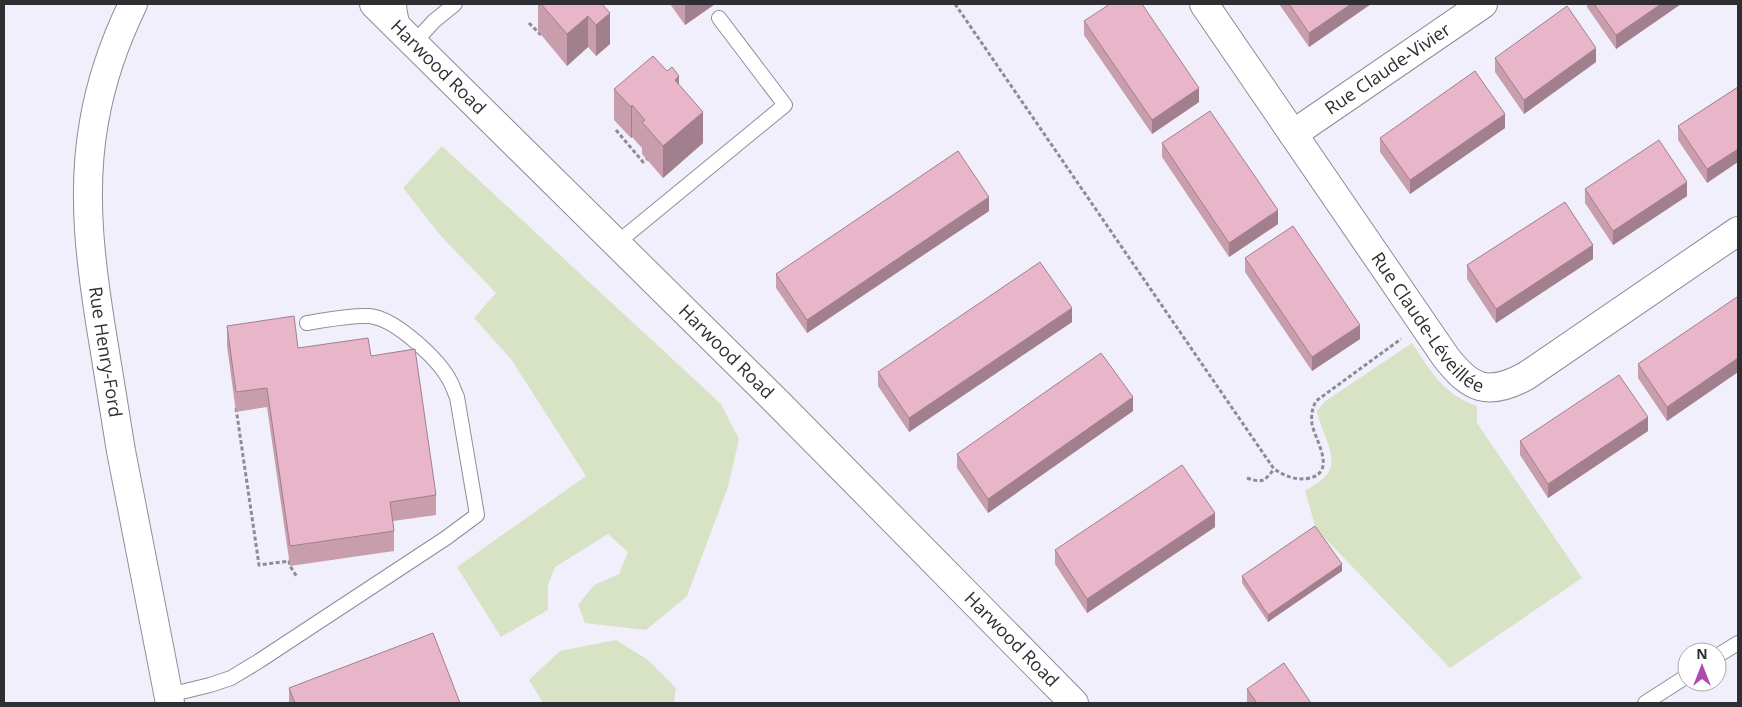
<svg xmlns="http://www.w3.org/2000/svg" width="1742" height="707" viewBox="0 0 1742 707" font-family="'Open Sans',sans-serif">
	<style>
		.green { fill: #d7e3c4 }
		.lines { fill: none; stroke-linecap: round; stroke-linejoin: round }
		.lane-casing { stroke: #8e8d98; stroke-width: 16 }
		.street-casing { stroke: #8e8d98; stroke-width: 30 }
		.secondary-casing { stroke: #8e8d98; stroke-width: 30 }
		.path { stroke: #8d8c94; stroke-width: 3; stroke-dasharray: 4 2.5; stroke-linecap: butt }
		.lane { stroke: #fff; stroke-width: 14 }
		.street { stroke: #fff; stroke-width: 28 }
		.secondary { stroke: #fff; stroke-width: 28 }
		.wall { fill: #c89dac }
		.shaded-wall { fill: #a27f8c }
		.building { fill: #e8b6c8; stroke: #a27f8c }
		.labels { text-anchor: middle; stroke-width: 5; stroke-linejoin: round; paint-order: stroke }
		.street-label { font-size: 18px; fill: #2f2f33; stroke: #fff }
	</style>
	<rect width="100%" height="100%" fill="#f0effb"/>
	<!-- green -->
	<path class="green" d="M442,146L721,404L739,439L728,487L687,596L646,630L585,623L578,605L594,585L619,574L628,552L608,534L555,567L548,585V610L501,637L457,567L586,476L511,359L474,318L496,293L441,236L403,188Z
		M1412,343C1431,372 1443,394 1477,406V423L1582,578L1450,668L1316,529L1305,491C1313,486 1325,479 1329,471C1338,456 1320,429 1317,411L1324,402Z
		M616,640L648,660L676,688L674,703H543L529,680L560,651Z"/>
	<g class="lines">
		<defs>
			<path id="lane" d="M399,4C400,20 404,30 414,43L434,21L455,4
				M617,243L785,105L719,18
				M1717,656L1738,643
				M169,695L210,685L231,678L259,661L446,538L477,515L457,397C455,393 453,387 451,383C440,360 395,318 369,316C348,315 327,320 307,323
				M1645,703L1687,676"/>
			<g id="street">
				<path id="s1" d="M1204,4L1445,356C1470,389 1488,397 1526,376L1738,231"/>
				<path id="s2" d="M1293,134L1483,4"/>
			</g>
			<g id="secondary">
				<path id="s3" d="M133,4C115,41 101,81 94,122C81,194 91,268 103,340C109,377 115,414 121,451C137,535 153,619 170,703"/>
				<path id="s4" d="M374,4L777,402L1074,703"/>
			</g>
		</defs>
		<!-- lane casing -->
		<use href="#lane" class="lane-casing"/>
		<!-- street casing -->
		<use href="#street" class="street-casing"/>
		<!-- secondary casing -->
		<use href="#secondary" class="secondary-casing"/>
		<!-- path -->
		<path class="path" d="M955,4L1274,469C1285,476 1296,481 1310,478C1337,471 1315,440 1312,424C1311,415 1312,409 1316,401L1401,339
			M529,23L542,36
			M616,130L643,162L647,159
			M236,408L259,565L289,561L290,566L297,577
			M1247,478C1262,483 1264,482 1274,469"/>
		<!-- lane -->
		<use href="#lane" class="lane"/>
		<!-- street -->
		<use href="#street" class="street"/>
		<!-- secondary -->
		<use href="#secondary" class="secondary"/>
	</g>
	<!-- wall -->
	<path class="wall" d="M538,4H602L610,44L596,56L588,47L567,66L538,31Z
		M670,4H715L685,25Z
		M1279,4H1371L1309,47Z
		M1587,4H1681L1616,49L1587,7Z
		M1084,21L1199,102L1152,134L1084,35Z
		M1495,58L1596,62L1524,114L1495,72Z
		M679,85L703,143L663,178L642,154V148L632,137L631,138L614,120V89Z
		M1738,87L1707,183L1678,140V126Z
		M1505,128L1410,194L1380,152V138Z
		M1162,143L1278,224L1229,257L1162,157Z
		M1585,189L1687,196L1613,245L1585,203Z
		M989,211L807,333L776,288V274Z
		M1245,258L1360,339L1312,371L1245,272Z
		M1593,259L1496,323L1467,279V265Z
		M1738,299V372L1667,421L1638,378V364Z
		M1072,322L909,432L878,386V372Z
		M227,326L298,348L371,356L436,495V515L393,521L394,531V551L290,566L267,407L236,412L227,346Z
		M1133,411L988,513L957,468V454Z
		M1648,431L1548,498L1520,455V441Z
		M1215,527L1087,613L1055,564V550Z
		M1342,571L1268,622L1242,583V576Z
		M289,688L460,703H289Z
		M1247,689L1311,703H1247Z"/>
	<!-- shaded-wall -->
	<path class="shaded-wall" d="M685,4H715L685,25Z
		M1351,4H1371L1309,47V33Z
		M1661,4H1681L1616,49V35Z
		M610,13V44L596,56V25Z
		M588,16V47L567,66V34Z
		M1596,48V62L1524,114V100Z
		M679,76V107L675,80Z
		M1199,88V102L1152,134V120Z
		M632,105V137L631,138V107Z
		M703,112V143L663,178V146Z
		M1505,114V128L1410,194V180Z
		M1738,149V162L1707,183V169Z
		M1687,182V196L1613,245V231Z
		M989,197V211L807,333V320Z
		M1278,210V224L1229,257V243Z
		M1593,245V259L1496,323V309Z
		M1072,308V322L909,432V418Z
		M1360,325V339L1312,371V357Z
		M1738,358V372L1667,421V407Z
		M1133,397V411L988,513V499Z
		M1648,417V431L1548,498V484Z
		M1215,513V527L1087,613V599Z
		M1342,564V571L1268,622V615Z"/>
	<!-- building -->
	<path class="building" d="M541,4H602L610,13L596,25L588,16L567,34Z
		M1110,4H1142L1199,88L1152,120L1084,21Z
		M1289,4H1351L1309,33Z
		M1594,4H1661L1616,35Z
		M1567,6L1596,48L1524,100L1495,58Z
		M653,56L667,71L672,67L679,76L675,80L703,112L663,146L642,122L645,120L632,105L631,107L614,89Z
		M1475,71L1505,114L1410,180L1380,138Z
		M1738,87V149L1707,169L1678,126Z
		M1210,111L1278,210L1229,243L1162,143Z
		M1659,140L1687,182L1613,231L1585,189Z
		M958,151L989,197L807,320L776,274Z
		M1565,202L1593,245L1496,309L1467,265Z
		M1293,226L1360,325L1312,357L1245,258Z
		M1040,262L1072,308L909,418L878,372Z
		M1737,297L1738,299V358L1667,407L1638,364Z
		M294,316L298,348L368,338L371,356L415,349L436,495L390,502L394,531L290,546L267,388L236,392L227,326Z
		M1101,353L1133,397L988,499L957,454Z
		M1619,375L1648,417L1548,484L1520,441Z
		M1182,465L1215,513L1087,599L1055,550Z
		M1315,526L1342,564L1268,615L1242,576Z
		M433,633L460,703H295L289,688Z
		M1284,663L1311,703H1257L1247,689Z"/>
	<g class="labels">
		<!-- street labels -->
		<g class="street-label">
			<text dy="6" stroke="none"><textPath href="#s4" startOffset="90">Harwood Road</textPath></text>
			<text dy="6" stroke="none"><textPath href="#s2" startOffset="115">Rue Claude-Vivier</textPath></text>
			<text dy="6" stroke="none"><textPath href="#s1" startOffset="390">Rue Claude-Léveillée</textPath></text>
			<text dy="6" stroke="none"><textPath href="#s4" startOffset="495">Harwood Road</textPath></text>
			<text dy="6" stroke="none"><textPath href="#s3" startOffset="356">Rue Henry-Ford</textPath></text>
			<text dy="6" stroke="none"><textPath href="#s4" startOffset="900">Harwood Road</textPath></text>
		</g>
	</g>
	<!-- border -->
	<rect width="1742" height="707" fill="none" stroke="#2f2f33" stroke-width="10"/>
	<!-- north arrow -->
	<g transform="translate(1702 667)"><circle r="24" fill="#ffffff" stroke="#acacad"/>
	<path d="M0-4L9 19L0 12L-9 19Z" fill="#ae4bb1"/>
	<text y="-8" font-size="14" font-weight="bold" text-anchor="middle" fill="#2f2f33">N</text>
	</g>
</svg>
